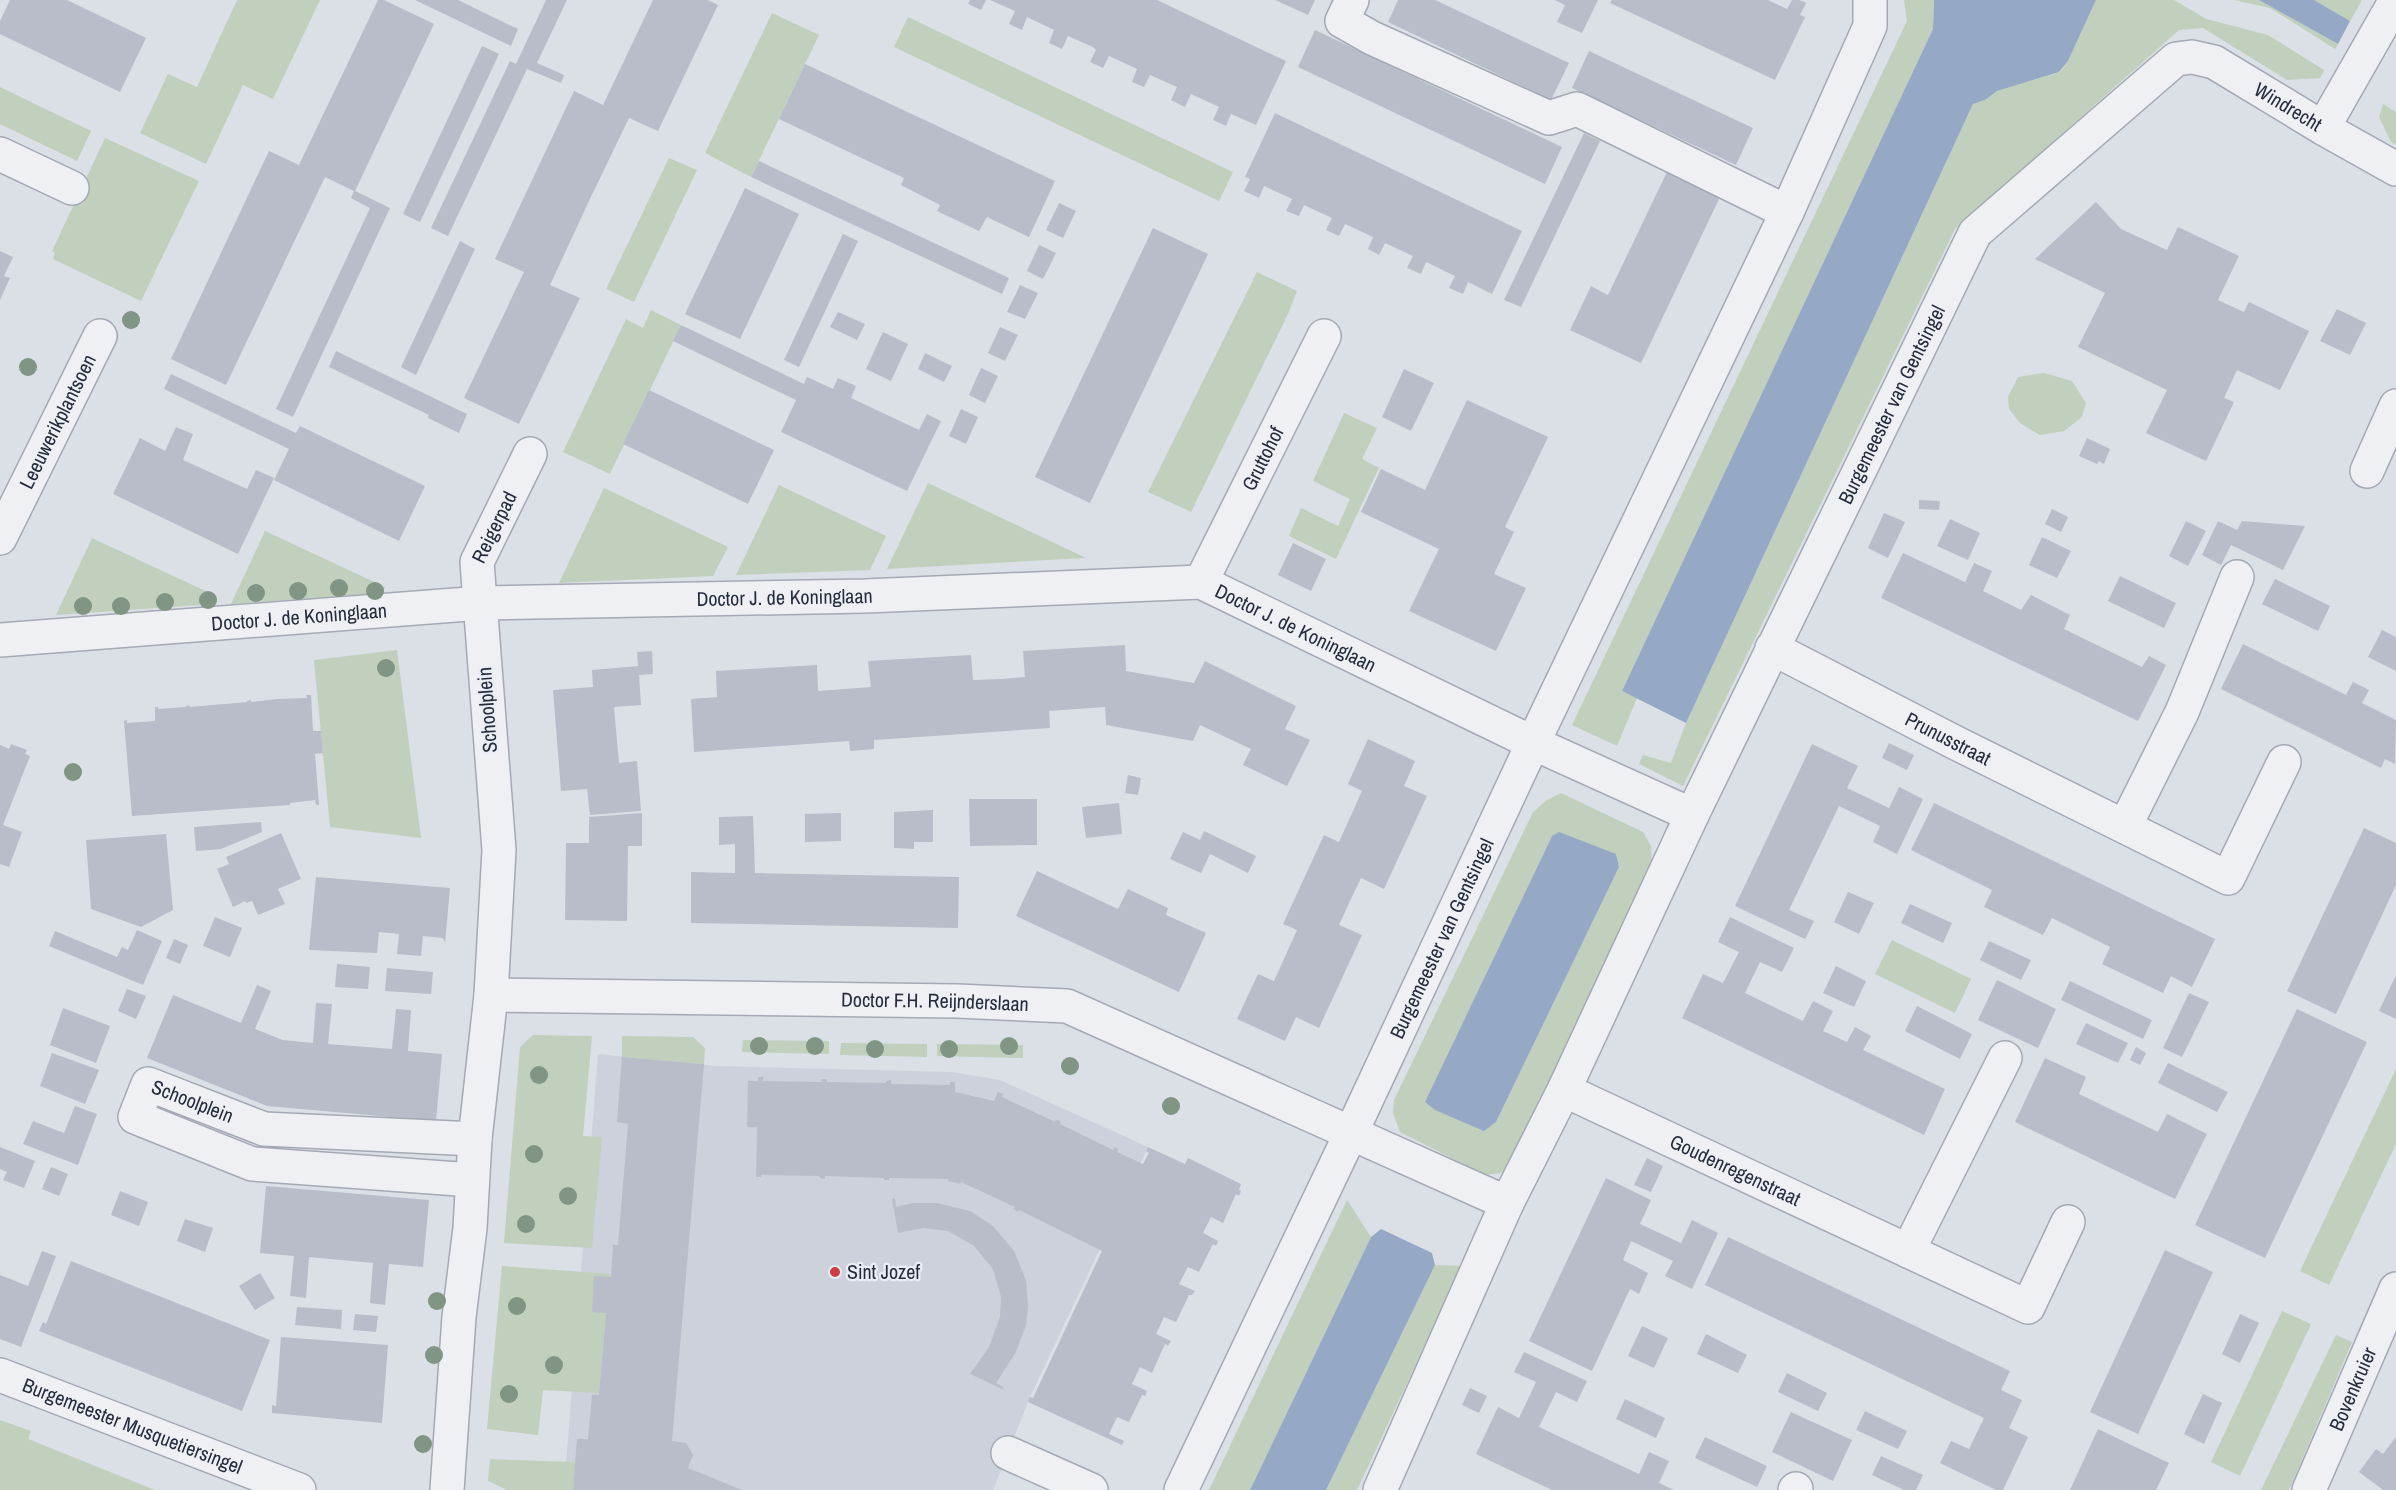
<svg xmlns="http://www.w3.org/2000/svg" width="2396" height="1490" viewBox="0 0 2396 1490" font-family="'Archivo Narrow',sans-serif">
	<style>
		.built { fill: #cdd1db }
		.green { fill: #c0d0bc; fill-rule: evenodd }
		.water { fill: #95a9c7 }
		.building { fill: #b9bdc9 }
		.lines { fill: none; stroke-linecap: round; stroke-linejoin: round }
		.minor-casing { stroke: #a4a9b3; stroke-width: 36 }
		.minor { stroke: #eef0f4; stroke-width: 33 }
		.tree { fill: #809583 }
		.poi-dot { fill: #cf3c46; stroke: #eaeef4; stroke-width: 2 }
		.labels { text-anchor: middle; stroke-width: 4.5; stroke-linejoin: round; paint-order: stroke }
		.street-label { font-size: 20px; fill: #252c3c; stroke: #eaeef4 }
		.poi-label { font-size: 20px; fill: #252c3c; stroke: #eaeef4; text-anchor: start }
	</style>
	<rect width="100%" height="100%" fill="#dbdfe6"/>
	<!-- built -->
	<path class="built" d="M598,1054L716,1066L952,1072L1000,1080L1148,1147L1030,1397L993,1490H564Z"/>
	<!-- green -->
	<path class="green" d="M237,0H320L273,99L243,85L206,164L140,133L168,74L197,87Z
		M1904,0H1934L1933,29L1622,691L1637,698L1617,746L1572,725L1907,21Z
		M2096,0H2174L2206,19L2268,35L2324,70L2320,78L2287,80L2203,28L2179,30L1955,229L1683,786L1639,764L1643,755L1671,763L1686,723L1973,104L1985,100L1997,91L2060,72L2068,61Z
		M2234,0H2259L2338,44L2335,49L2270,8Z
		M2314,0H2362L2350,21Z
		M772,13L819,35L751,177L705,153Z
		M908,17L1233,172L1219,201L894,47Z
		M0,87L91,131L77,161L0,124Z
		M2383,104L2396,112V145L2391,142L2379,117Z
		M105,138L199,181L141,301L53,259L55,253L52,251Z
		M669,158L697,170L634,302L606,289Z
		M1257,272L1297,291L1288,314L1191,512L1148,492Z
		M651,310L681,325L610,474L563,452L626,319L643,328Z
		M2044,373L2072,381L2086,403L2082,417L2064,431L2040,435L2020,423L2009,409L2008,397L2018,377Z
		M1344,413L1377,428L1362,459L1379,468L1336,559L1289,536L1301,508L1338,526L1350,499L1313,481Z
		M928,483L1086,558L887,569Z
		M779,485L886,536L870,570L736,575Z
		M604,488L728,547L713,576L559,583Z
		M265,531L385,587L382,593L231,604Z
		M92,538L216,596L214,604L56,615Z
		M397,650L421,838L330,827L314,660Z
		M1561,793L1643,832L1651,846L1652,870L1512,1165L1501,1173L1485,1175L1400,1132L1393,1113L1394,1100L1533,812L1547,800ZM1552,836L1616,854L1619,867L1496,1122L1426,1102Z
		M1892,940L1971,979L1955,1013L1875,974Z
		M533,1035L592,1036L583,1136L602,1137L592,1248L504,1243L520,1047Z
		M622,1036L693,1037L705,1048L704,1064L622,1057Z
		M743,1040L829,1041V1054L742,1052Z
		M841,1043L927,1044V1057L840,1055Z
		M937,1044L1023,1045V1058L937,1056Z
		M2396,1069V1144L2329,1285L2300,1271Z
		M1347,1200L1371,1237L1250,1490H1209Z
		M1435,1265L1462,1266L1357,1490H1326Z
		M502,1266L611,1274V1277L595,1289L592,1310L606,1312L599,1393L543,1390L538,1435L487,1429Z
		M2282,1311L2311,1324L2240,1476L2211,1462Z
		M2336,1335L2352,1342L2289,1490H2261Z
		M0,1420L31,1431L28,1439L155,1490H0Z
		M490,1459L575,1462L573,1490H507L488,1481Z"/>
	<!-- water -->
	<path class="water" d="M1934,0H2096L2068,61L2059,72L1997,91L1985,100L1973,104L1686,723L1622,691L1933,29Z
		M2259,0H2314L2350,21L2338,44Z
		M1559,832L1616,854L1619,867L1496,1122L1484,1131L1435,1110L1425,1102L1552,836Z
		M1381,1229L1432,1253L1435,1265L1326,1490H1250L1371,1237Z"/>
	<!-- building -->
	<path class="building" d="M10,0H67L146,38L120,92L0,34V21Z
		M378,0H384L434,24L355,191L390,208L293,417L276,409L370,208L351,198L354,191L325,177L226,385L171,359L269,151L299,165Z
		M415,0H458L518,29L511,46Z
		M546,0H567L537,63L564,75L561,83L527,69L448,236L431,228L510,61L516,64Z
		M653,0H708L718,5L658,131L629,118L589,201L550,285L580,298L519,424L464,398L524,272L495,259L574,91L603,105Z
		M970,0H986L981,10L968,4Z
		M990,0H1157L1286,61L1256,125L1231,114L1226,126L1213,120L1219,107L1191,94L1185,107L1171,100L1177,87L1150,75L1144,87L1132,82L1137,69L1109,56L1103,68L1090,62L1096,50L1093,47L1068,36L1062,49L1049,43L1054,30L1027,17L1022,30L1009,24L1015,11Z
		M1275,0H1315L1308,15Z
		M1398,0H1435L1569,63L1551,100L1388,22Z
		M1555,0H1598L1582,33L1557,22L1565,5Z
		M1612,0H1768L1787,9L1792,0H1799L1806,3L1800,15L1805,17L1775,80L1610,3Z
		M1315,30L1562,147L1545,184L1298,67Z
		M482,46L499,54L420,222L403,214Z
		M1589,51L1753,128L1736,165L1572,88Z
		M805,64L1055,181L1029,237L987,217L979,231L937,211L940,205L901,185L904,178L779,119Z
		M1275,113L1522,231L1492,294L1468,282L1463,294L1449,288L1455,276L1426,262L1421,274L1407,268L1413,256L1385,243L1379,255L1368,249L1373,237L1345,224L1339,236L1326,230L1332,218L1304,205L1299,216L1286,211L1292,199L1264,186L1259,198L1244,191L1250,179L1245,177Z
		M1584,133L1600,141L1521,307L1504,300Z
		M759,161L1009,278L1002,294L751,177Z
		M1667,172L1720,197L1641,363L1570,330L1591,286L1608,295Z
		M745,188L799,214L740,339L685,314Z
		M2096,202L2121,229L2167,250L2178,227L2239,256L2218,300L2244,312L2249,302L2309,331L2280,390L2237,370L2224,398L2234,402L2206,461L2146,433L2167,390L2078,347L2105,293L2035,259Z
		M1059,203L1076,211L1063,238L1046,230Z
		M1153,228L1208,254L1090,503L1035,477Z
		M843,234L858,241L799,367L784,360Z
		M460,241L475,249L416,375L401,367Z
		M1039,245L1056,253L1043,279L1027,271Z
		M0,251L13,257L4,276L10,278L0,300Z
		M1020,285L1038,293L1025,319L1007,312Z
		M2337,309L2366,323L2350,355L2320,341Z
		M838,312L865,324L857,340L830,327Z
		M681,325L804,384L807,377L833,389L838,378L856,386L851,398L919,430L927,414L941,421L907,491L781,432L796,400L673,341Z
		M1000,327L1018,335L1005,361L988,353Z
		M883,332L908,344L891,381L866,369Z
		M336,351L467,414L459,433L428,418L429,415L329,367Z
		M925,353L952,366L944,382L918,369Z
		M981,368L998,376L985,403L969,395Z
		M1404,369L1434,383L1411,431L1382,417Z
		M171,374L296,433L300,426L425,486L399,541L274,480L289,449L164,389Z
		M649,390L774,450L748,504L623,444Z
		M1467,400L1548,437L1505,527L1514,532L1494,574L1526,588L1496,651L1409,611L1439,549L1361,512L1381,469L1425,490Z
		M961,409L978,417L966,444L949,436Z
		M176,427L193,434L183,460L247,489L256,470L274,478L238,554L113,494L140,438L165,451Z
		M2087,438L2110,449L2104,464L2099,461L2097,464L2079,456Z
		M1919,500L1940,501L1939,510L1919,509Z
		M2052,509L2068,517L2061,532L2045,524Z
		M1884,513L1905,522L1888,558L1868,548Z
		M1950,519L1980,533L1968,560L1937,546Z
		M2186,521L2206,531L2188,566L2169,556Z
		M2218,521L2237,530L2242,521L2305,526L2283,570L2231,545L2221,565L2202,555Z
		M2042,537L2071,551L2057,578L2029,565Z
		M1293,543L1326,559L1311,591L1278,575Z
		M1903,553L1965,582L1974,563L1992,571L1983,591L2021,610L2031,595L2070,615L2064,629L2142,667L2149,656L2166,665L2138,721L1881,598Z
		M2120,576L2176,603L2164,628L2108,601Z
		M2275,579L2330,606L2318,631L2262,604Z
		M2382,630L2396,637V671L2368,657Z
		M2243,644L2346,695L2353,682L2369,690L2362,703L2396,720L2395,764L2385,759L2381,768L2221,689Z
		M1125,645L1126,671L1194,683L1205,661L1296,706L1285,729L1310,740L1287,786L1243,765L1251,749L1200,725L1193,741L1106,725L1105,707L1049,711L1050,728L874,740V749L850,751L849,741L694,752L691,699L717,697L716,671L817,665L818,691L871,687L868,661L971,655L973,680L1002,679L1025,677L1023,651Z
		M652,651L653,674L639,675L641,705L614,707L619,763L637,761L641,811L590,815L587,789L561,791L553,690L593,687L592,670L638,666L637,652Z
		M306,695H311L313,731H321L323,753L315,754L319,805H316L315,800L290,803V805L132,816L124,721L127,720V723L155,721V707H158V709L185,707L189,705L190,707L247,702V701L251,700V702L277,699L307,698Z
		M1368,739L1415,761L1404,786L1427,796L1384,889L1361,878L1350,901L1339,925L1362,935L1319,1028L1296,1017L1285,1041L1237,1019L1258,974L1274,981L1297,930L1283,924L1324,835L1339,842L1362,791L1348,784Z
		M1889,743L1914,755L1907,770L1882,758Z
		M11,744L27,750L25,754L30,756L3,825L22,832L9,867L0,864V745L9,749Z
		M1812,744L1858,766L1847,788L1889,808L1899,787L1923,799L1897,854L1873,842L1880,826L1839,806L1789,910L1814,921L1805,939L1735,906Z
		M1128,775L1141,778L1138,795L1125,793Z
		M969,799H1037V845L970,846Z
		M1119,803L1122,834L1086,838L1082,807Z
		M1934,803L2215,939L2192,987L2171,976L2163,993L2102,964L2110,947L2052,918L2043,935L1984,907L1992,890L1911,850Z
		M933,810V842H914V849L894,848V812Z
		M642,813V846H628L627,921L565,920L566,843H589V817Z
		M841,813V841L805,842V814Z
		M753,816L755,873L959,877L958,928L691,923V872L735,873V844L719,845V817Z
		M261,822L262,832L221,849L196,851L194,827Z
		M2364,828L2396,843V885L2336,1014L2287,991Z
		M1204,831L1256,856L1248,873L1210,854L1201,873L1170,859L1183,832L1200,840Z
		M281,833L301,879L278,889L285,904L258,915L252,901L246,903L245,901L233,907L217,869L229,864L226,857Z
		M166,834L173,910L141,927L91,909L86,840Z
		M1037,871L1118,909L1128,889L1168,908L1166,915L1206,933L1179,992L1016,916Z
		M316,877L450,888L445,943L443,938L423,936L421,956L397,954L399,934L379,932L377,953L309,950Z
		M1848,892L1874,903L1859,934L1834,922Z
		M1910,904L1952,923L1943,943L1901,923Z
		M215,917L242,928L230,957L203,946Z
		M1730,917L1794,948L1782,972L1760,962L1745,993L1803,1021L1813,1001L1833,1011L1823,1031L1847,1042L1855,1027L1871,1036L1863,1050L1945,1089L1924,1135L1682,1018L1703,974L1723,983L1739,952L1718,942Z
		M137,930L162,941L143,985L49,946L55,931L117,957L122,947L128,950Z
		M174,939L188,945L180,964L166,958Z
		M1989,941L2031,960L2021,980L1980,960Z
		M337,964L370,967L368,989L335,987Z
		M1836,966L1866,981L1854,1007L1823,993Z
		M387,968L433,972L431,994L385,991Z
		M2396,975V1019L2379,1011Z
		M1997,980L2056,1009L2038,1048L1978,1020Z
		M2070,981L2152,1020L2143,1039L2061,1000Z
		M257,985L271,991L255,1029L283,1040L313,1043L316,1003L332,1004L328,1044L392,1049L396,1009L411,1010L408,1051L442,1054L436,1121L267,1106L147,1058L173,995L241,1023Z
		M127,989L146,996L136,1019L118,1011Z
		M2189,993L2209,1002L2182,1057L2163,1048Z
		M1917,1006L1972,1034L1960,1059L1905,1031Z
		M63,1008L110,1026L96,1063L50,1045Z
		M2297,1009L2367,1042L2265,1258L2195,1225Z
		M2086,1023L2128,1043L2118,1063L2076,1044Z
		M2136,1047L2146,1053L2140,1065L2130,1060Z
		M52,1053L99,1070L85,1104L40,1086Z
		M622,1057L704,1064L672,1441L686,1443L693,1455L688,1468L742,1490H573L577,1439H588L592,1395H599L606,1313L592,1312L594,1276L611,1277L613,1245H618L628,1124L617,1122Z
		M2045,1058L2086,1077L2079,1094L2158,1132L2167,1114L2207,1134L2175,1199L2015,1122Z
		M2168,1063L2228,1092L2217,1112L2158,1083Z
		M758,1077H763V1081L822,1082L821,1079H827V1082L886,1083V1081L891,1080V1084L950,1085V1082H955V1092L994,1101L998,1092L1003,1094L1002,1097L1055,1122L1056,1120L1061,1121L1060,1124L1113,1150L1114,1147L1119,1149L1117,1152L1143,1164L1149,1153L1146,1151L1148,1147L1185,1164L1188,1158L1241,1184L1239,1190L1241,1191L1239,1196L1236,1194L1223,1223L1211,1217L1203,1233L1218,1241L1216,1246L1213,1244L1199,1272L1188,1267L1179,1284L1195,1291L1192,1295H1189L1176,1322L1164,1317L1156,1334L1171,1341L1168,1346L1165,1344L1152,1373L1140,1367L1132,1384L1147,1391L1145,1396L1142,1395L1129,1422L1117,1417L1109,1434L1124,1441L1122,1445L1028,1402L1030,1397L1033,1398L1102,1251L1019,1210L1018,1212L1013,1209L1015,1207L961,1182L960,1184L948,1181V1179L889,1178V1180H884V1178L825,1176V1179L820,1178L819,1176L761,1175V1177H756L757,1127H747L748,1081H758Z
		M75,1106L97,1114L78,1165L23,1144L33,1121L64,1133Z
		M0,1147L35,1161L24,1188L3,1180L7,1172L0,1169Z
		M1647,1158L1663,1166L1651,1192L1634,1185Z
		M51,1167L68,1174L59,1196L42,1189Z
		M1606,1178L1651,1200L1640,1224L1681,1243L1692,1220L1718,1233L1692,1289L1665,1276L1673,1261L1631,1241L1623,1260L1648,1273L1639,1294L1630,1289L1592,1371L1529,1341Z
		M266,1186L429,1200L423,1267L389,1264L385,1305L370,1303L373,1263L309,1257L306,1298L290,1296L294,1256L260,1253Z
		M120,1191L148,1202L139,1226L111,1215Z
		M895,1198L896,1207L913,1203H937L970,1211L993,1226L1014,1251L1026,1280L1028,1307L1026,1325L1016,1352L996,1383L1004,1387L1002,1389L970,1374L989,1347L1000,1317L1001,1297L993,1269L974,1246L948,1231L923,1228L898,1233L892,1199Z
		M185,1219L213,1228L205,1252L177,1241Z
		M1728,1237L2010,1371L2001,1390L2022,1400L2009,1428L2028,1437L2003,1490H1996L1940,1463L1951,1441L1969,1449L1984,1418L1705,1285Z
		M2165,1250L2213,1272L2138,1434L2090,1412Z
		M42,1251L56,1256L21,1347L0,1339V1275L28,1286Z
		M71,1261L270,1340L242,1411L39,1331L43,1322L46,1324Z
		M260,1273L275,1298L255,1310L239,1286Z
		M297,1307L342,1310L341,1329L295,1325Z
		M355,1314L378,1316L376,1332L353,1330Z
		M2240,1314L2259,1323L2240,1363L2222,1354Z
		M1642,1326L1668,1338L1654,1368L1628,1356Z
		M1706,1334L1747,1355L1738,1373L1697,1354Z
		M281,1337L388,1345L382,1423L272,1413V1405L276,1406Z
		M1524,1352L1587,1381L1577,1402L1556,1392L1539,1427L1639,1474L1649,1452L1669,1461L1659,1483L1674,1490H1552L1476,1454L1498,1407L1519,1418L1536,1382L1514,1372Z
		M1787,1373L1827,1393L1818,1411L1778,1392Z
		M1470,1388L1487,1396L1479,1413L1462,1405Z
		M2203,1394L2222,1403L2204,1444L2184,1434Z
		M1625,1399L1665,1418L1656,1438L1616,1419Z
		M1865,1411L1907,1431L1898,1449L1856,1430Z
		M1791,1412L1852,1440L1833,1481L1772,1452Z
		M2098,1429L2169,1463L2156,1490H2070Z
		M1705,1437L1767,1466L1757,1487L1695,1458Z
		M2396,1437V1490H2383L2359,1472L2376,1449L2383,1454Z
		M1881,1456L1923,1475L1916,1490H1904L1872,1475Z"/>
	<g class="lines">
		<defs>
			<g id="minor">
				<path d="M1352,0L1342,21L1372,38L1549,118L1577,109L1787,212"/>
				<path d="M2323,128L2396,0"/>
				<path d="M0,154L72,188"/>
				<path d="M2367,471L2396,406"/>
				<path id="s1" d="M0,538L100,336"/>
				<path id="s2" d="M1201,582L1324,336"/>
				<path id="s3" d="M0,640L481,603L865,596L1201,582L1533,743L1692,815"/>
				<path id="s4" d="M1772,648L1956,743L2228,878L2284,762"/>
				<path d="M2125,826L2182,712L2237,577"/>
				<path id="s5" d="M491,995L957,1001L1067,1006L1507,1203"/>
				<path id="s6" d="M1564,1090L2028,1307L2068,1222"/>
				<path id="s7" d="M472,1180L252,1164L135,1117L148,1084L264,1129L475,1139"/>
				<path d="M1908,1251L2005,1058"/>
				<path id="s8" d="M0,1375L299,1490"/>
				<path d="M1008,1453L1091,1490"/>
				<path id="s9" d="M447,1490L459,1317L470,1228L475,1139L491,995L499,850L477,562L530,454"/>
				<path id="s10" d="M1181,1490L1351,1133L1533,743L1787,212L1870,26V0"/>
				<path id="s11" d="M1380,1490L1507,1203L1564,1090L1692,815L1975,233L2176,59L2192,57L2214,62L2323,128L2396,169"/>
				<path d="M1795,1490L1796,1489"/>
				<path id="s12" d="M2309,1490L2396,1289"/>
			</g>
		</defs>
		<!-- minor casing -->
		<use href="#minor" class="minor-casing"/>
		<!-- minor -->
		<use href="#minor" class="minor"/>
	</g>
	<!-- trees -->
	<g class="tree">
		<circle cx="131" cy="320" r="9"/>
		<circle cx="28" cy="367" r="9"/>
		<circle cx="339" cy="588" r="9"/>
		<circle cx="298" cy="591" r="9"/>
		<circle cx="375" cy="591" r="9"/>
		<circle cx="256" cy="593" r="9"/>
		<circle cx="208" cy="600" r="9"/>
		<circle cx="165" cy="602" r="9"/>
		<circle cx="83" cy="606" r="9"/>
		<circle cx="121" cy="606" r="9"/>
		<circle cx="386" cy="668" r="9"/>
		<circle cx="73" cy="772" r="9"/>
		<circle cx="759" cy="1046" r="9"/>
		<circle cx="815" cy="1046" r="9"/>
		<circle cx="1009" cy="1046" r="9"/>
		<circle cx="875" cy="1049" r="9"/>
		<circle cx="949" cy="1049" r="9"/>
		<circle cx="1070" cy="1066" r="9"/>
		<circle cx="539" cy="1075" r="9"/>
		<circle cx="1171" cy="1106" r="9"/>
		<circle cx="534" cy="1154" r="9"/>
		<circle cx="568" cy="1196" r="9"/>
		<circle cx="526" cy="1224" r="9"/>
		<circle cx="437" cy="1301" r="9"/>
		<circle cx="517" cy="1306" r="9"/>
		<circle cx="434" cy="1355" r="9"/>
		<circle cx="554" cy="1365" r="9"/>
		<circle cx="509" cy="1394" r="9"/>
		<circle cx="423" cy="1444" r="9"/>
	</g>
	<!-- markers -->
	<circle class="poi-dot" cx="835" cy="1272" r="6"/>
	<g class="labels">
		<!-- street labels -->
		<g class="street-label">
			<text dy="7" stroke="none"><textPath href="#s11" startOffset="1782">Windrecht</textPath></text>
			<text dy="7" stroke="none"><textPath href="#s11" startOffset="1200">Burgemeester van Gentsingel</textPath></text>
			<text dy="7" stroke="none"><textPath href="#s1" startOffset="130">Leeuwerikplantsoen</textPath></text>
			<text dy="7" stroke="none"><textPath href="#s2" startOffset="138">Gruttohof</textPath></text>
			<text dy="7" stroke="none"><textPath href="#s9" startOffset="970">Reigerpad</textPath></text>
			<text dy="7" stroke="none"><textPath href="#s3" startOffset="786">Doctor J. de Koninglaan</textPath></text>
			<text dy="7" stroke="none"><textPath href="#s3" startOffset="300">Doctor J. de Koninglaan</textPath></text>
			<text dy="7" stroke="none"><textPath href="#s3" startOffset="1308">Doctor J. de Koninglaan</textPath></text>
			<text transform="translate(487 710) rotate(-94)" y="7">Schoolplein</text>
			<text dy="7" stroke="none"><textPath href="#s4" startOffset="198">Prunusstraat</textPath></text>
			<text dy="7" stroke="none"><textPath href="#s10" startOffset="610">Burgemeester van Gentsingel</textPath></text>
			<text dy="7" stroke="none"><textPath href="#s5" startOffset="444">Doctor F.H. Reijnderslaan</textPath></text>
			<text dy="7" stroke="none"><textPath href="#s7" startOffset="430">Schoolplein</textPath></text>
			<text dy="7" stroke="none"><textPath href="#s6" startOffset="189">Goudenregenstraat</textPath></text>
			<text dy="7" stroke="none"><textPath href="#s12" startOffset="110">Bovenkruier</textPath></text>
			<text dy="7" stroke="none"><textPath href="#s8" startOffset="142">Burgemeester Musquetiersingel</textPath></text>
		</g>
		<!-- poi labels -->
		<g class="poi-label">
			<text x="847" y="1279">Sint Jozef</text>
		</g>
	</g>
</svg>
